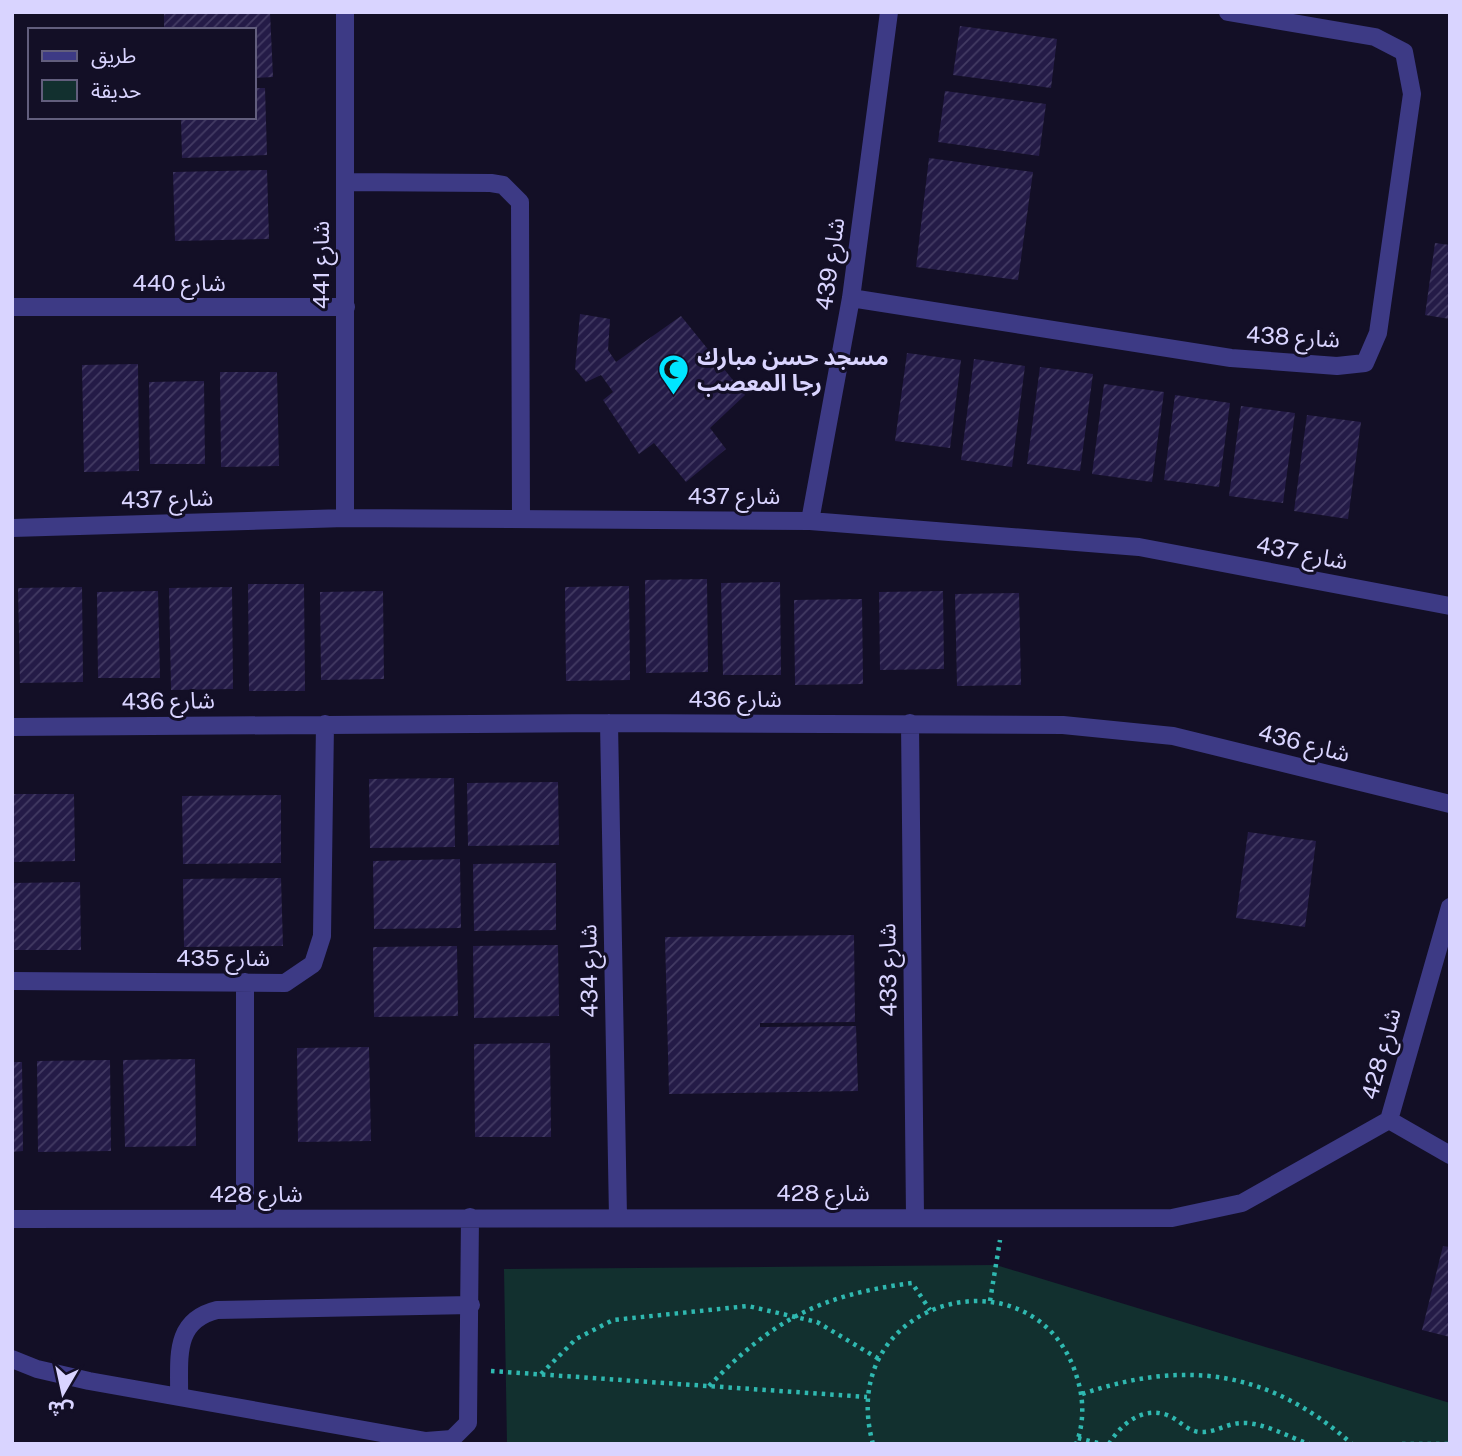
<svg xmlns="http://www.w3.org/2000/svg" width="1462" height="1456" viewBox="0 0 1462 1456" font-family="'Public Sans','Noto Sans Arabic',sans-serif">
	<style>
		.park { fill: #12302f }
		.building { fill: url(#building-hatch) }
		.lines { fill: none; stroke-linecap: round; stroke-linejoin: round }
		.path { stroke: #2fb8b0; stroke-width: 4.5; stroke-dasharray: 3.5 5; stroke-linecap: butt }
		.minor { stroke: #3d3a85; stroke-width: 18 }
		.labels { text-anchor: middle; stroke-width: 6; stroke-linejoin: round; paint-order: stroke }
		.street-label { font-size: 23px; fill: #d9d4ff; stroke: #130f26 }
		.poi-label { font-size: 23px; font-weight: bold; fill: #d9d4ff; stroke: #130f26; text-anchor: start }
	</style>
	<defs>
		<pattern id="building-hatch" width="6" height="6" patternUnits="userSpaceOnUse" patternTransform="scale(1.75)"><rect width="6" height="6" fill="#241b47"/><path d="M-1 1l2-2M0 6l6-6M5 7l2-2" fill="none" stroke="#433b63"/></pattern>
	</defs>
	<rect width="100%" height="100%" fill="#130f26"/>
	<!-- park -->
	<path class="park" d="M996,1265L1450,1403V1444H507L504,1269Z"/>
	<!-- building -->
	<path class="building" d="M164,12H270L273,77L254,78V30H164Z
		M960,26L1057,39L1051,88L953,75Z
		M254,88H265L267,155L182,158L181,117H254Z
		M945,91L1046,104L1039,156L938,142Z
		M929,158L1033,172L1018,280L916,267Z
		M267,170L269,239L175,241L173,172Z
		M1435,243L1450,245V319L1425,315Z
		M580,314L610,319L608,350L616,362L681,316L745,395L710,428L726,449L686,482L654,443L639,454L603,400L613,392L601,375L586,382L575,369Z
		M907,353L961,360L950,448L895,441Z
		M974,359L1025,366L1012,467L961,460Z
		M138,364L139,471L84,472L82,365Z
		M1040,367L1093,374L1080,471L1027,464Z
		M220,372H277L279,466L221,467Z
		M204,381L205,464H150L149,382Z
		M1104,384L1164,392L1152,482L1092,474Z
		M1175,395L1230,403L1219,487L1164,480Z
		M1241,406L1295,413L1283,503L1229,496Z
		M1307,415L1361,422L1348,519L1294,511Z
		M707,579L708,672L646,673L645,580Z
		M780,582L781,675H723L721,583Z
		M248,584H304L305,691H249Z
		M629,586L630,680L566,681L565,587Z
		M82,587L83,682L20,683L18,588Z
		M232,587L233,689L171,690L169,588Z
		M158,591L160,678H98L97,592Z
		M383,591L384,679L321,680L320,592Z
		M943,591L944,669L880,670L879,592Z
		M1019,593L1021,685L957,686L955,594Z
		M862,599L863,684L795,685L794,600Z
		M454,778L455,847L370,848L369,779Z
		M558,782L559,845L468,846L467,783Z
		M12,794H74L75,861L12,862Z
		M281,795V863L183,864L182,796Z
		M1248,832L1316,841L1305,927L1236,918Z
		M460,859L461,928L374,929L373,861Z
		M556,863V930L474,931L473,864Z
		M281,878L283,946L184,947L183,879Z
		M80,882L81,950H12V883Z
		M854,935L855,1022L760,1023V1027L856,1026L858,1091L669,1094L665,937Z
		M558,945L559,1016L474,1018L473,946Z
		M457,946L458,1016L374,1017L373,947Z
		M550,1043L551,1137H475L474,1044Z
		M369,1047L371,1141L298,1142L297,1048Z
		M195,1059L196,1146L125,1147L123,1060Z
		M110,1060L111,1151L38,1152L37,1061Z
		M12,1062H22L23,1151L12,1152Z
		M1443,1246L1450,1247V1337L1422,1330Z"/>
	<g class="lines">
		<!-- path -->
		<path class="path" d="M990,1301L1000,1240
			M491,1371L867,1397
			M541,1374L576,1339L613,1320L748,1306L817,1322L879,1359
			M709,1386C773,1319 821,1295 912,1283L930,1310
			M1082,1394C1185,1359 1269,1370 1352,1444
			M1078,1438L1102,1444
			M873,1444C832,1295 1041,1244 1078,1381C1084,1401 1084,1424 1076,1444
			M1109,1444C1120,1425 1142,1406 1167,1415C1179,1419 1186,1431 1200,1432C1215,1433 1227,1423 1242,1423C1262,1422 1289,1437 1309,1444
			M1402,1444H1449"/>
		<!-- minor -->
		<path class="minor" d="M345,12V518
			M345,182L491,183L503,185L520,202L521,518
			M851,298L1231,358L1337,366L1365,363L1378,333L1412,94L1404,52L1375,37L1228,12
			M12,307H346
			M810,521L851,298L889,12
			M12,528L345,518L810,521L1139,547L1450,606
			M609,723L618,1217
			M910,723L915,1217
			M12,727L609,723L1063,725L1173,736L1450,804
			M12,981L285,983L313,964L322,936L325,724
			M1389,1120L1450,1155
			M245,1218V982
			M12,1219L1172,1218L1242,1203L1389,1120L1450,907
			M12,1359L37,1369L89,1381L426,1441L452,1439L468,1423L470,1217
			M179,1397C180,1360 172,1321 217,1310L471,1305"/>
	</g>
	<!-- icons -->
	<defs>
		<symbol id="mosque-pin" viewBox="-11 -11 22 30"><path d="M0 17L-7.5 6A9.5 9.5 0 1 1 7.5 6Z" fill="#00e5ff" stroke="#130f26"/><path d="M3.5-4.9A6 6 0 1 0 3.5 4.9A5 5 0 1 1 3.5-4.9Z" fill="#111"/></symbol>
	</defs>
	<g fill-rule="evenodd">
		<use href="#mosque-pin" x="656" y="352" width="35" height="47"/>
	</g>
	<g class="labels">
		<!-- street labels -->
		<g class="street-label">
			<text transform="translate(830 264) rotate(-82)" y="8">شارع 439</text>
			<text transform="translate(321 265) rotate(-90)" y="8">شارع 441</text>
			<text x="179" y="291">شارع 440</text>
			<text transform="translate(1293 337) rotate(3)" y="8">شارع 438</text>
			<text x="734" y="504">شارع 437</text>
			<text transform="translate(167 499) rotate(-2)" y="8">شارع 437</text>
			<text transform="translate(1302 553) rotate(11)" y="8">شارع 437</text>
			<text x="735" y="707">شارع 436</text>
			<text transform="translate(168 701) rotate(-1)" y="8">شارع 436</text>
			<text transform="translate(1304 743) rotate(14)" y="8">شارع 436</text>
			<text x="223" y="966">شارع 435</text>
			<text transform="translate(888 970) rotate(-91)" y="8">شارع 433</text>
			<text transform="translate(589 971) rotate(-91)" y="8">شارع 434</text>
			<text transform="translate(1381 1054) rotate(-75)" y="8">شارع 428</text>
			<text x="823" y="1201">شارع 428</text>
			<text x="256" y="1202">شارع 428</text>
		</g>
		<!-- poi labels -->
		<g class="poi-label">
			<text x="697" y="365">مسجد حسن مبارك<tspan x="697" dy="26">رجا المعصب</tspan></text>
		</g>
	</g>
	<!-- border -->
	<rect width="1462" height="1456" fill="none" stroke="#d9d4ff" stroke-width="28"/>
	<!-- legend -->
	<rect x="28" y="28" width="228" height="91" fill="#130f26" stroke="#625e7d" stroke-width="2"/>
	<rect x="42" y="51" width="35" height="10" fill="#3d3a85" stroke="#625e7d" stroke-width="2"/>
	<text x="91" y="63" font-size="21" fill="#d9d4ff">طريق</text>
	<rect x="42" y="80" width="35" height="21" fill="#12302f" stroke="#625e7d" stroke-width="2"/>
	<text x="91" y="98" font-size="21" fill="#d9d4ff">حديقة</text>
	<!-- north arrow -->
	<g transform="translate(63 1393) rotate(189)" stroke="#130f26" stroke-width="5" paint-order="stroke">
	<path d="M0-5L12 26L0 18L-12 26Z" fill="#d9d4ff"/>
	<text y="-10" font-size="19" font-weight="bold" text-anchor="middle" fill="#d9d4ff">ش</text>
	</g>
</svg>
